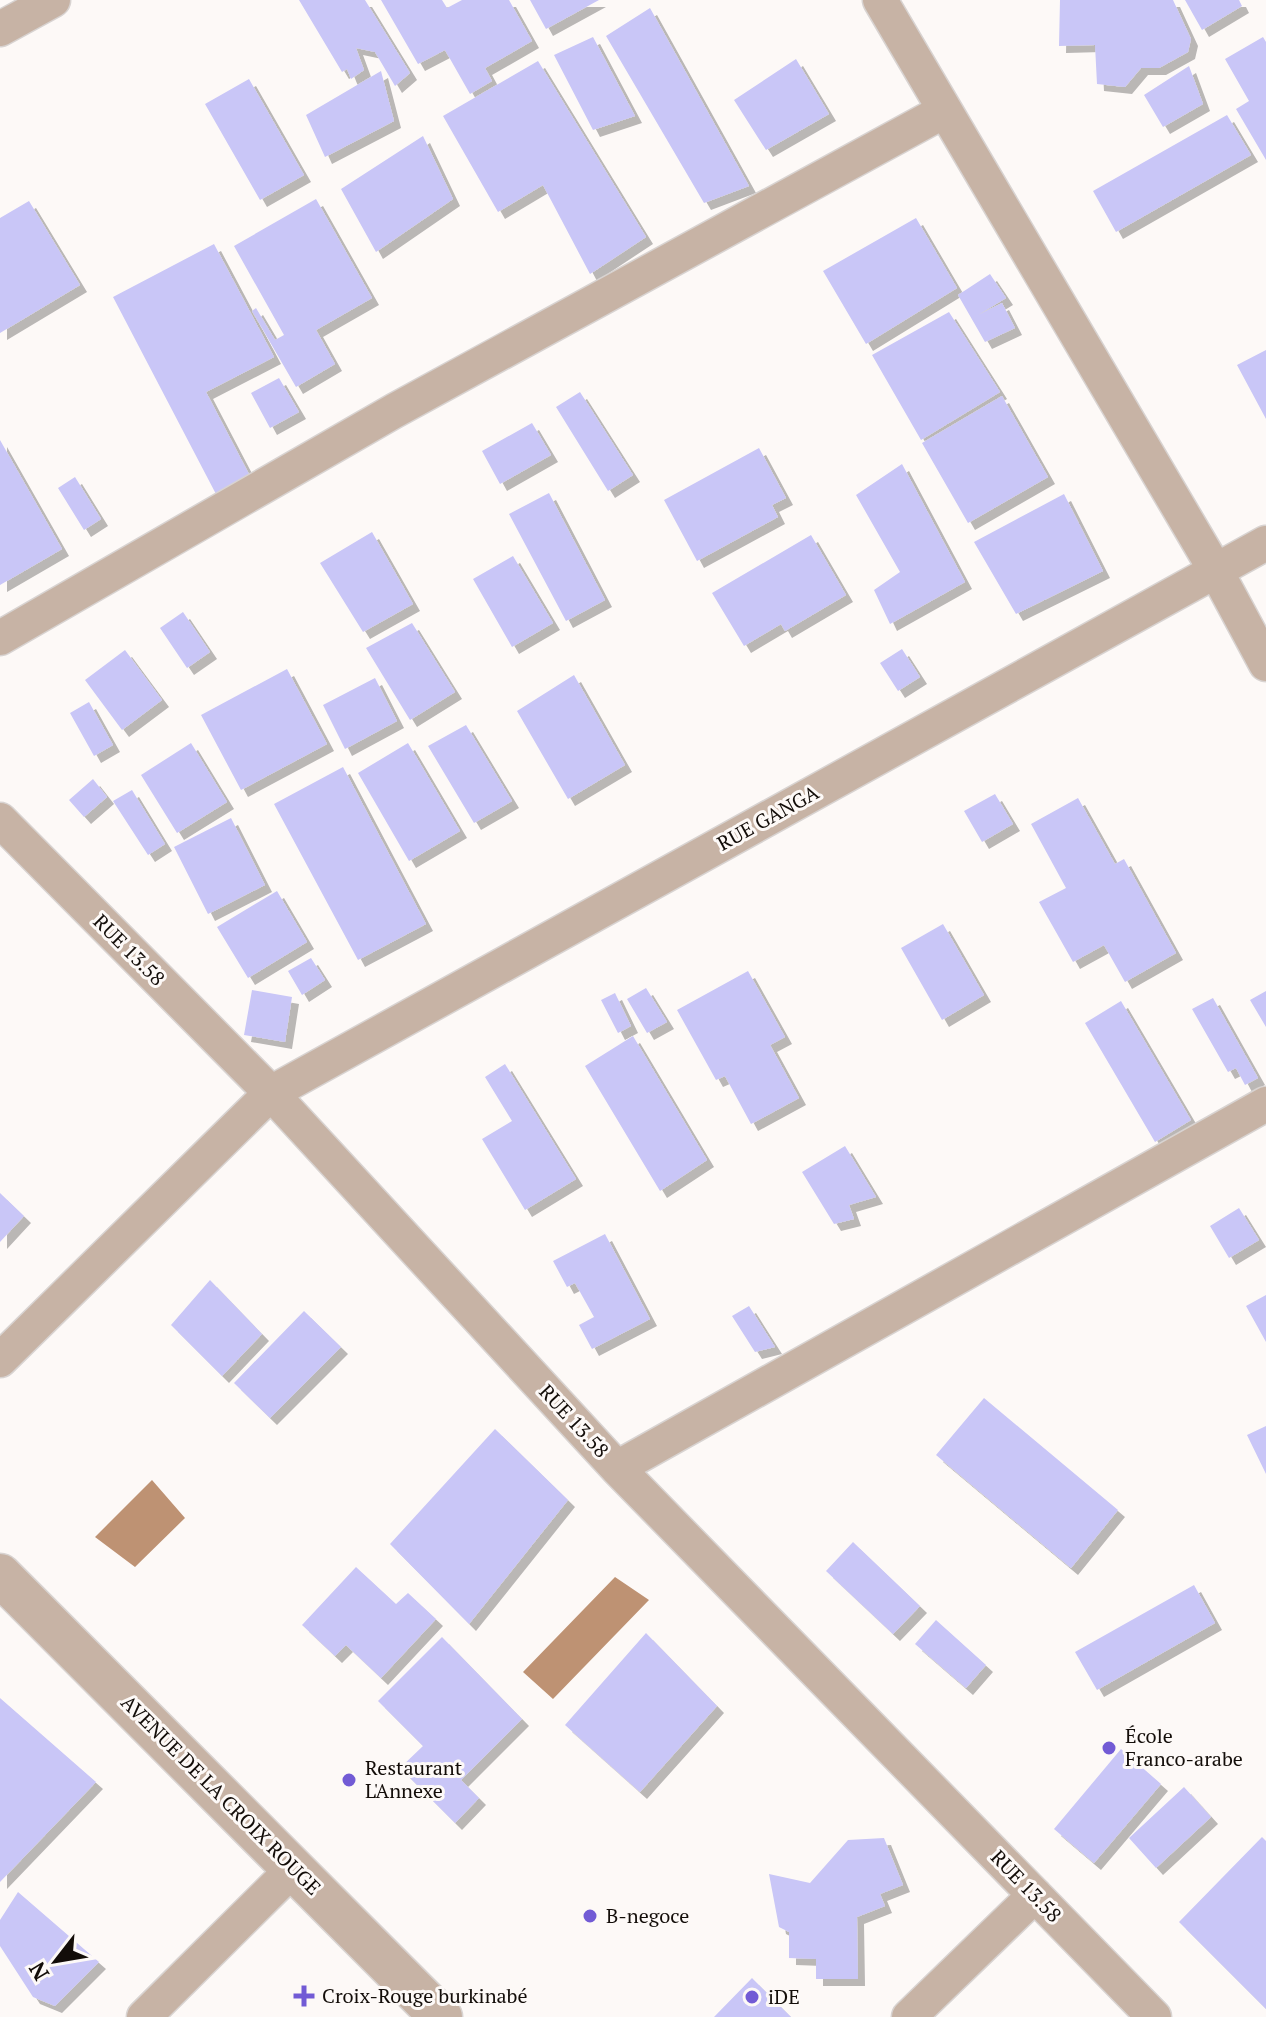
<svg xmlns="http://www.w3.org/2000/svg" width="1266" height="2017" viewBox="0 0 1266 2017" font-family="'PT Serif',serif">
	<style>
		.water { fill: #be9273 }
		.building { fill: #c9c6f7; filter: url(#shadow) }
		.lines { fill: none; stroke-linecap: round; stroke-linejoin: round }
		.minor-casing { stroke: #d8d3d1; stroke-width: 37 }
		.tertiary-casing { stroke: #d8d3d1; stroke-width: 45 }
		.minor { stroke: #c7b3a5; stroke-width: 34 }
		.tertiary { stroke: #c7b3a5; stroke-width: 42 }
		.poi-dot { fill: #725bd5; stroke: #fdf9f7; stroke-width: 3 }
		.labels { text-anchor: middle; stroke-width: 6; stroke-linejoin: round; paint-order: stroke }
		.street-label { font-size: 20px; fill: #130d09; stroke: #fdf9f7 }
		.poi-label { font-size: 20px; fill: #130d09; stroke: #fdf9f7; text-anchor: start }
	</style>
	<defs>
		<filter id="shadow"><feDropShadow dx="7" dy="7" stdDeviation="0" flood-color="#0004"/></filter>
	</defs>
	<rect width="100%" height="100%" fill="#fdf9f7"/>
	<!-- water -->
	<path class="water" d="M152,1480L185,1518L135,1567L95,1537Z
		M615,1577L649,1600L553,1699L523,1672Z"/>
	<!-- building -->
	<path class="building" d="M299,0H365L410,73L395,86L375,52L356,48L364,70L351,79L347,69L342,72Z
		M381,0H442L447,8L462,0H509L532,41L485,68L492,81L470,94L445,50L418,64Z
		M530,0H599L546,29Z
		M1173,0L1191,39L1188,52L1159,68H1141L1125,87L1097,84L1095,45L1059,46L1060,0Z
		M1185,0H1239L1242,6L1202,30Z
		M650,8L749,186L704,203L606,36Z
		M593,37L635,116L593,130L554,55Z
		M1263,37L1266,42V160L1236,109L1249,101L1225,59Z
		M796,59L829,114L766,150L734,100Z
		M538,61L646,237L590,274L543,185L498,212L443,116Z
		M1189,66L1203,104L1163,127L1144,95Z
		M381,71L394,121L325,157L306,115Z
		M249,79L304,175L260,200L205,104Z
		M1227,115L1251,155L1116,232L1093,191Z
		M423,136L453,199L376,252L341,189Z
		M316,199L372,298L316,330L335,364L296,387L252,311L256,308L275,340L284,335L234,246Z
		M29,201L80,285L0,333V218Z
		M916,218L957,288L866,344L823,271Z
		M214,244L274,357L206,392L251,478L217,496L113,297Z
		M990,274L1006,298L978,315L1002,303L1015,328L985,342L958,295Z
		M949,312L1000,392L921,440L872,355Z
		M1266,350V419L1237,365Z
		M279,378L299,412L270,428L251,393Z
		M580,392L633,475L608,491L556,407Z
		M1002,396L1048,477L968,523L922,443Z
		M532,423L551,455L500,484L482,451Z
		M0,440L62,549L0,585Z
		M759,448L786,498L772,505L778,517L697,561L664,500Z
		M902,464L965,582L890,624L874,590L900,572L856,495Z
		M75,477L101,519L84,530L58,488Z
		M549,493L605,600L566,621L509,514Z
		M1064,494L1103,571L1016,614L974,542Z
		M372,532L413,604L363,632L320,563Z
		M811,535L846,595L785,631L781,624L744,646L712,593Z
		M513,556L553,623L512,647L473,579Z
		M183,612L210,652L187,668L160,628Z
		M412,623L455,692L410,720L366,648Z
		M902,649L920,677L898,691L880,663Z
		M125,650L162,700L122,730L85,680Z
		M287,669L327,744L241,790L201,715Z
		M574,675L625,765L568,799L517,711Z
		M375,678L397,721L345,749L323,705Z
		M89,702L113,745L94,756L70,713Z
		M466,725L512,801L474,823L428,746Z
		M191,743L227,802L177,833L141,775Z
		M408,743L460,831L409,861L358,773Z
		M343,767L426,924L358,960L274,804Z
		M93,779L107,797L84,817L69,800Z
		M132,790L165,844L148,855L113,801Z
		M995,794L1013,824L982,842L964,811Z
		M1078,798L1115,864L1124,859L1176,953L1125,982L1104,945L1073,962L1039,902L1066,888L1031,824Z
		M231,818L265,885L208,914L174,847Z
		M277,891L307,942L248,978L217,927Z
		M943,924L984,995L942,1020L901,948Z
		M311,958L325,980L302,995L288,971Z
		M748,971L785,1037L770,1045L799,1098L751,1124L725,1076L716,1080L677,1010Z
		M646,988L667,1022L647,1033L627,999Z
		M252,990L292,997L285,1042L244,1035Z
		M1266,991V1027L1250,1000Z
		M615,993L631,1026L618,1033L601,1000Z
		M1213,998L1258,1078L1245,1085L1236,1068L1228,1072L1192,1009Z
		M1121,1001L1191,1120L1155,1142L1085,1023Z
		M633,1036L707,1160L660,1191L585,1066Z
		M505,1064L576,1179L525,1210L482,1139L512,1121L485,1077Z
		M845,1146L876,1197L849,1205L854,1219L834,1224L802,1172Z
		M0,1193L24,1216L0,1242Z
		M1239,1208L1259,1240L1229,1258L1210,1226Z
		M605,1234L650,1319L592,1349L579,1325L594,1317L575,1283L567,1287L553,1261Z
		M210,1280L262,1334L222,1376L171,1325Z
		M1266,1295V1342L1246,1306Z
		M749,1306L775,1347L755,1352L732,1316Z
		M304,1311L341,1347L270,1418L234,1383Z
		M984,1398L1118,1510L1071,1568L936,1455Z
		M1266,1426V1474L1247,1435Z
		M495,1429L568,1500L469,1624L390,1544Z
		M853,1542L920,1606L893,1634L826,1571Z
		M356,1567L396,1604L408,1593L436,1619L381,1678L346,1645L335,1656L302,1625Z
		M1194,1585L1215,1623L1097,1690L1075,1652Z
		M936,1620L986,1665L966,1688L915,1644Z
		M646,1633L717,1706L640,1792L565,1725Z
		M442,1637L522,1719L461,1780L479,1798L455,1823L400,1768L423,1746L378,1701Z
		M0,1698L96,1782L0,1882Z
		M1121,1749L1161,1784L1094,1863L1054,1829Z
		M1184,1787L1211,1817L1156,1868L1129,1838Z
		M1262,1837L1266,1841V2009L1179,1922Z
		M884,1838L903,1885L880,1894L885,1906L857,1917L858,1979H816V1959L789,1958V1932L779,1927L769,1874L810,1883L848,1840Z
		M18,1892L99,1962L55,2006L33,1997L0,1946V1920Z
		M752,1978L791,2017H714Z"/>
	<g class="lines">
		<defs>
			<path id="minor" d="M880,0L1216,571L1266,664
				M0,29L53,0
				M0,638L394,411L944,111
				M0,820L271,1093L617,1468L1154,2017
				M0,1360L271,1093L1266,543
				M617,1468L1266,1104
				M144,2017L294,1868
				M909,2017L1035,1895"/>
			<path id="tertiary" d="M0,1575L441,2017"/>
		</defs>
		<!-- minor casing -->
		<use href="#minor" class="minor-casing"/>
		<!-- tertiary casing -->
		<use href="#tertiary" class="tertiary-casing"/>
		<!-- minor -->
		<use href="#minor" class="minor"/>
		<!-- tertiary -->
		<use href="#tertiary" class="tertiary"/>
	</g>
	<!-- markers -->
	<g class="poi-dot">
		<circle cx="1109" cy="1748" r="8"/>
		<circle cx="349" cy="1780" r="8"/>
		<circle cx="590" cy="1916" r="8"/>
		<path d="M300 1984h8v8h8v8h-8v8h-8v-8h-8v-8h8z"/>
		<circle cx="752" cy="1997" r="8"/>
	</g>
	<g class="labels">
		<!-- street labels -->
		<g class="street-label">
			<text transform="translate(768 818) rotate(-29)" y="7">RUE GANGA</text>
			<text transform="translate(129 950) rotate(45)" y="7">RUE 13.58</text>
			<text transform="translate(574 1421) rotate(47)" y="7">RUE 13.58</text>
			<text transform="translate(221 1795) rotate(45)" y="7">AVENUE DE LA CROIX ROUGE</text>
			<text transform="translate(1026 1886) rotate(46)" y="7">RUE 13.58</text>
		</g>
		<!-- poi labels -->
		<g class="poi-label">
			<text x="1125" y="1743">École<tspan x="1125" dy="23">Franco-arabe</tspan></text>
			<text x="365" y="1775">Restaurant<tspan x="365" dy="23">L'Annexe</tspan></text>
			<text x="606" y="1923">B-negoce</text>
			<text x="322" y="2003">Croix-Rouge burkinabé</text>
			<text x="768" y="2004">iDE</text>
		</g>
	</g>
	<!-- north arrow -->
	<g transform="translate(56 1961) rotate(239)" stroke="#fdf9f7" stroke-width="6" paint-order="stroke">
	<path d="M0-6L14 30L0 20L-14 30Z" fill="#130d09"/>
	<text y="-12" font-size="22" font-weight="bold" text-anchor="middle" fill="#130d09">N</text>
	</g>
</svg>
